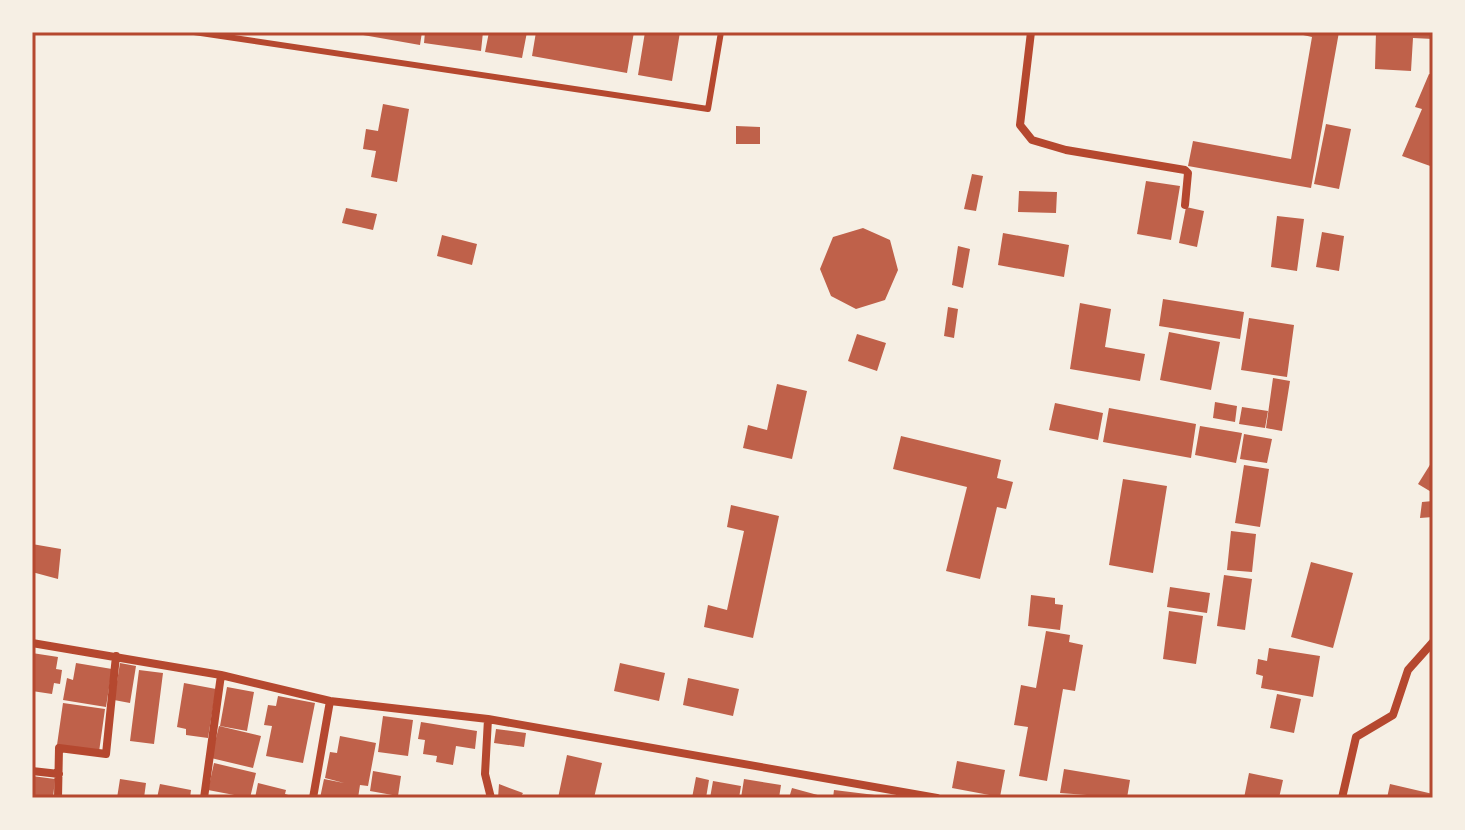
<svg xmlns="http://www.w3.org/2000/svg" width="1465" height="830" viewBox="0 0 1465 830" font-family="Mulish,sans-serif">
	<style>
		.building { fill: #bf614a }
		.lines { fill: none; stroke-linecap: round; stroke-linejoin: round }
		.service { stroke: #b5482f; stroke-width: 6 }
		.minor { stroke: #b5482f; stroke-width: 8 }
		.neatline { fill: none; stroke: #b5482f; stroke-width: 3 }
	</style>
	<rect width="100%" height="100%" fill="#f6efe4"/>
	<!-- building -->
	<path class="building" d="M346,32H422L420,45Z
		M425,32H483L481,51L424,43Z
		M489,32H527L522,58L485,52Z
		M536,32H634L627,73L532,56Z
		M645,32H680L672,81L638,75Z
		M1290,32H1339L1311,188L1188,166L1193,141L1291,159L1312,37Z
		M1376,32H1433V39L1413,38L1411,71L1375,69Z
		M1429,74L1433,75V167L1402,156L1422,109L1415,107Z
		M383,104L409,109L397,182L371,177L376,151L363,149L366,129L378,131Z
		M1326,124L1351,129L1339,189L1314,184Z
		M736,126L760,127V144H736Z
		M972,174L983,176L976,211L964,209Z
		M1146,181L1180,186L1171,240L1137,234Z
		M1019,191L1057,192L1056,213L1018,212Z
		M1186,207L1204,211L1197,247L1179,243Z
		M346,208L377,214L373,230L342,223Z
		M1277,216L1304,219L1297,271L1271,267Z
		M863,228L890,240L898,270L885,300L856,309L831,296L820,269L833,237Z
		M1322,232L1344,236L1339,271L1316,267Z
		M1003,233L1069,245L1064,277L998,265Z
		M442,235L477,244L472,265L437,256Z
		M958,246L970,249L963,288L952,285Z
		M1163,299L1244,312L1240,339L1159,326Z
		M1080,303L1111,309L1105,347L1145,354L1140,381L1070,369Z
		M948,307L958,309L954,338L944,336Z
		M1249,318L1294,325L1287,377L1241,370Z
		M1169,332L1220,342L1211,390L1160,380Z
		M857,334L886,343L877,371L848,361Z
		M1273,378L1290,381L1282,431L1266,428Z
		M777,384L807,391L792,459L743,448L748,425L767,430Z
		M1215,402L1237,406L1235,422L1213,418Z
		M1055,403L1103,413L1098,440L1049,430Z
		M1242,407L1268,411L1265,428L1239,424Z
		M1109,408L1196,424L1191,458L1103,442Z
		M1200,426L1242,433L1236,463L1195,455Z
		M1244,434L1272,439L1267,463L1240,459Z
		M901,436L1001,460L997,478L1013,482L1006,509L997,507L980,579L946,571L967,487L893,469Z
		M1433,460V493L1418,484Z
		M1244,465L1269,469L1260,527L1235,523Z
		M1123,479L1167,486L1153,573L1109,565Z
		M1433,501V517L1420,518L1422,502Z
		M731,505L779,516L753,638L704,627L708,605L727,610L744,531L727,527Z
		M1231,531L1256,534L1252,572L1227,570Z
		M32,544L61,549L58,579L32,572Z
		M1311,562L1353,573L1333,648L1291,637Z
		M1224,575L1252,579L1245,630L1217,626Z
		M1170,587L1210,593L1207,613L1167,607Z
		M1031,595L1055,598V604L1063,605L1060,630L1028,626Z
		M1169,611L1203,616L1196,664L1163,659Z
		M1046,631L1070,635L1069,642L1083,645L1075,691L1063,689L1047,781L1019,776L1028,727L1014,725L1021,685L1036,688Z
		M1269,648L1320,656L1313,697L1261,688L1263,676L1256,674L1258,659L1267,661Z
		M32,653L58,657L56,669L62,670L60,684L54,683L52,694L32,691Z
		M76,663L112,669L106,707L63,700L67,678L73,680Z
		M120,663L136,666L130,703L114,700Z
		M620,663L665,673L659,701L614,691Z
		M139,670L163,673L154,744L130,741Z
		M688,678L739,689L733,716L683,705Z
		M184,683L216,689L208,738L186,735V729L177,727Z
		M227,687L254,692L247,731L220,726Z
		M1277,694L1301,699L1294,733L1270,728Z
		M278,696L315,703L303,763L266,756L272,726L264,725L268,705L276,706Z
		M63,703L105,709L99,752L57,745Z
		M383,716L413,720L408,756L378,752Z
		M421,722L477,731L475,749L456,746L453,765L436,762L437,756L423,754L425,740L418,739Z
		M219,726L261,736L253,768L211,758Z
		M496,729L526,733L524,747L494,743Z
		M340,736L376,743L368,786L360,785L358,798H320L324,779L344,783L325,778L330,752L337,753Z
		M567,755L602,763L594,798H558Z
		M957,761L1005,770L1000,797L952,788Z
		M214,763L256,773L250,798L208,790Z
		M1064,769L1130,780L1127,798L1060,793Z
		M373,771L401,776L398,796L370,791Z
		M1249,773L1283,780L1279,798H1244Z
		M32,776L55,779L53,798H32Z
		M696,777L709,780L706,798H692Z
		M120,779L146,783L144,798H117Z
		M744,779L781,785L779,798H741Z
		M713,781L741,786L739,798H710Z
		M258,783L286,790L285,794L298,798H255Z
		M160,784L191,790L190,798H157Z
		M499,784L523,793L520,798H498Z
		M1390,784L1433,794V798H1387Z
		M792,788L825,797V798H789Z
		M834,790L883,796V798H833Z"/>
	<g class="lines">
		<!-- service -->
		<path class="service" d="M194,32L708,109L721,32"/>
		<!-- minor -->
		<path class="minor" d="M1031,32L1020,125L1032,140L1066,150L1185,170L1188,173L1185,205
			M32,643L221,675L330,701L488,719L937,798
			M488,719L485,774L491,798
			M32,771L59,774
			M58,798L59,748L106,754L116,656
			M204,798L221,675
			M313,798L330,701
			M1342,798L1356,737L1393,715L1408,670L1433,642"/>
	</g>
	<!-- border -->
	<rect width="1465" height="830" fill="none" stroke="#f6efe4" stroke-width="68"/>
	<rect x="34" y="34" width="1397" height="762" class="neatline"/>
</svg>
